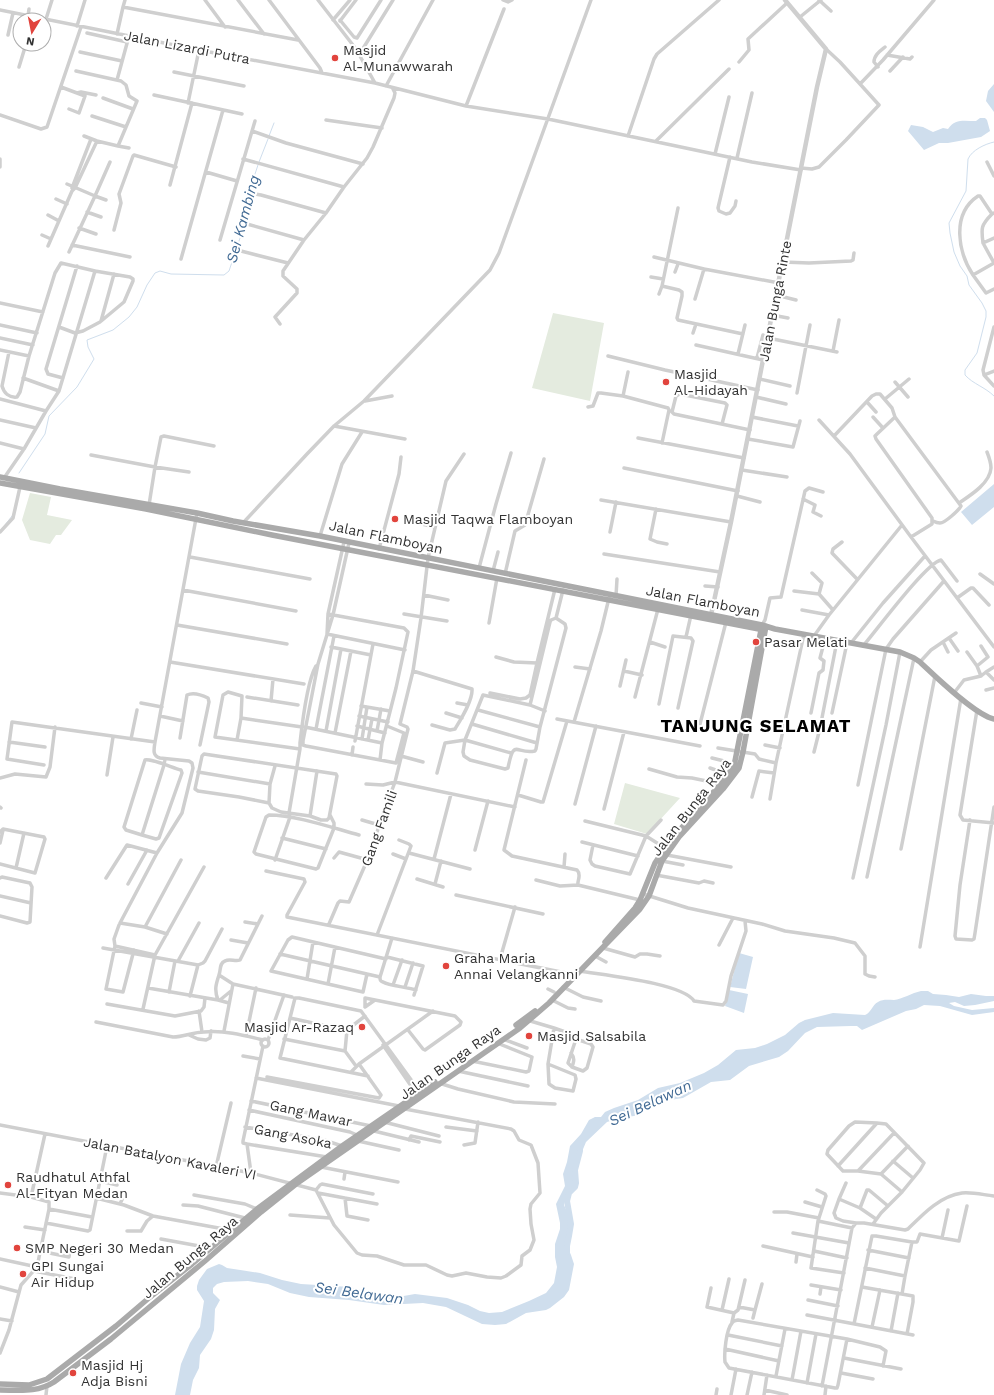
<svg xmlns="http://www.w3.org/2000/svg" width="994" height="1395" viewBox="0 0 994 1395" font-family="'Work Sans',sans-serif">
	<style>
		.green { fill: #e4ebdf }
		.water { fill: #cfdeed }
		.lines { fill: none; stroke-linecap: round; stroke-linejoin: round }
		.stream { stroke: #cfdeed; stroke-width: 1 }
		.river { stroke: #cfdeed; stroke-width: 6 }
		.minor { stroke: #cfcfcf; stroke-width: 3.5 }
		.tertiary { stroke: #cfcfcf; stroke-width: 4.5 }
		.primary { stroke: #aaa; stroke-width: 5.5 }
		.poi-dot { fill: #e1443d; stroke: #fff; stroke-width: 1.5 }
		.labels { text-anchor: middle; stroke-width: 4; stroke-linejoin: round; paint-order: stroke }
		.street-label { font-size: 14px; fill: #323232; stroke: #fff }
		.poi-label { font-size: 14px; fill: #323232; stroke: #fff; text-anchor: start }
		.water-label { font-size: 15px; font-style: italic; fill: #416a94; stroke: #fff }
		.district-label { font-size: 18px; font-weight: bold; letter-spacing: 1px; fill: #000; stroke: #fff }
	</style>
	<rect width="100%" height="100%" fill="#fff"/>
	<!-- green -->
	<path class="green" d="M553,313L604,323L590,401L532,388Z
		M30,493L51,497L47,515L72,520L61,535H56L50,544L30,540L22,520Z
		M625,783L680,798L647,834L614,824Z"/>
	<!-- water -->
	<path class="water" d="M994,84V112L986,101L988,91Z
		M980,118H985L987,120L990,131L981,137L948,143H939L924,150L908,131L911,125L923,127L933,132L943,128L948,129C955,118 965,121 976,121Z
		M994,484V507L972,525L961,512Z
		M739,953L753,957L746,989L730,987Z
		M729,990L748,994L744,1013L725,1006Z
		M921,991H928L933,994L946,995L959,997L971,994L986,996H994V1001L975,1005L964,1006L955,1002L949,1003L954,1006L972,1010L994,1008V1012L972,1015L940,1006L924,1005L916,1009L906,1011L862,1030L857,1026H851L817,1027L805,1033L788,1051L779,1057L749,1066L730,1080L711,1082L683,1098L663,1101L634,1116L620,1118L607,1122L586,1142L581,1154L577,1158L573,1174L574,1185L567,1195L564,1205L568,1214L569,1224L567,1246L571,1255L574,1264L569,1290L564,1297L550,1308L546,1310L526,1313L506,1324L495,1325L482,1324L446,1307L423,1303L384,1305L349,1300L309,1297L290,1293L268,1284L248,1281L224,1282L217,1284L213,1288V1293L220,1300L215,1309L214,1330L211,1339L200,1355L199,1368L193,1380L190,1395H175L181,1364L190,1343L200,1327L204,1301L197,1290V1286L199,1280L207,1269L219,1264L222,1265L227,1268L260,1273L282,1280L301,1284L350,1287L385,1297L392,1298L415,1294L447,1298L468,1305L480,1311L489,1313L502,1312L529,1301L546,1293L554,1283L557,1267L555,1257V1244L560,1229V1223L556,1204L565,1186L563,1174L567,1162L570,1146L581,1134L589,1120L595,1117H601L605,1112L614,1108L638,1100L658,1088L680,1083L704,1073L718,1065L736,1050L755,1048L767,1044L785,1035L799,1023L805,1020L833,1013L865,1015C871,1013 872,1005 878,1002C883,999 888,1000 894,1000C902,999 912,993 921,991Z"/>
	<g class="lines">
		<!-- stream -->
		<path class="stream" d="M269,136L274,123
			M994,142C985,144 972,150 968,159L966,191L949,223L950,233L954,252L960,266L967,276L969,285L982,303L986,311V317L977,353L965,370V375C973,384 985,387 994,396
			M259,162L268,139
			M248,203L254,177L258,165
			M19,473L45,434L49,416L77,387L94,359L88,347L87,340L113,330L129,317L137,307L147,285L155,273L160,271L171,274L224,275L229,271L242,232L245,220
			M5,525L12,516"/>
		<!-- river -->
		<path class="river" d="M567,1252V1246L569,1236L571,1224L567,1201L569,1193L575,1187L576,1183L575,1170L580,1151"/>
		<!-- minor -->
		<path class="minor" d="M205,0L225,27
			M238,0L264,34
			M269,0L320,68L322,73
			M318,0L356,49L375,83
			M503,0L508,2L512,0
			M819,0L831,11
			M123,7L125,0
			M0,10L199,50L375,83L466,106L548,119L752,162L801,170
			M28,16L29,9
			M800,17L821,0
			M46,19L52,0
			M333,20L350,0
			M340,20L354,37L357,38L381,0
			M340,21L356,0
			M77,26L85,0
			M87,33L127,42
			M117,34L123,7L298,40
			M8,35L13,13
			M826,49L840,62L860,84L883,60L934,0
			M80,52L122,61
			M359,55L393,0
			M887,55L910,59L912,57
			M739,62L749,50L748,39L787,3
			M19,67L26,44
			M878,67L874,62C874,55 880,51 885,47
			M76,71L121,81L126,85L129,96L137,101L118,146L97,141L84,136
			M890,71L903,57
			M174,72L244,86
			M117,80L129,36
			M386,86L433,0
			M61,87L77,93L81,92L96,95
			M154,95L242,114
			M103,98L133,109
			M188,103L199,50
			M466,106L504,9
			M69,109L79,113L85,96L77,93
			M0,115L41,129L47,127L81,27
			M92,116L126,127
			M326,120L382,128
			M252,131L286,143L363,164
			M628,136L654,59L657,54L719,0
			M656,141L729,69
			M118,146L129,148
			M715,154L729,97
			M730,157L718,208L719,211L726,214L730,213L735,206L736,201
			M737,158L752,93
			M0,159V167
			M243,159L344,187
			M987,162L994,176
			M801,168L812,169L819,167L846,140L879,105L860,84
			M206,172L237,181
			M67,184L95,196L69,252
			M170,185L192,103
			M72,188L91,139
			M56,199L67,204
			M106,200L95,196L110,162
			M87,212L101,217
			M994,213L992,214L980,196H978C951,214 958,252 973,275L994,263L983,243L994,238
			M48,215L59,221
			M79,228L96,234
			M114,230L121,203L119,194L133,156L134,155L176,167
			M42,235L51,239
			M220,240L255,121
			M304,240L247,224L246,219L252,195L255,194L261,195L326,213
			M983,243C981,228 981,225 992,214
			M72,245L130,257
			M48,246L72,191L75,188L97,141
			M237,250L288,263
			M654,257L704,269L779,283
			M181,259L223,110
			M783,262L809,263L851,261L853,260L854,253
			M675,272L678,264
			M973,275L986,293L994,289
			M651,277L663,279
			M662,286L679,290L682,292V296L677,318L678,320L743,334
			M659,294L662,286L678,208
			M776,295L796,300
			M695,299L704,269
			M0,303L43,312
			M772,315L788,318
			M101,321L114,274
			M280,324L275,317L297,293V289L283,276V271L304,240L326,213L344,187L367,158L373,147L394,98L395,93L393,89
			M0,325L37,333
			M994,327L983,370L984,375L994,386
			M693,333L696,324
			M0,338L33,345
			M768,338L837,352
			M696,345L763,360
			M0,350L29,356
			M833,351L839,320
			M9,352L2,386C4,393 9,398 17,397L20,392L29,356L55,273L61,263L95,271L130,277L133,279V281L124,302L100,322L83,331L75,333L59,327
			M738,354L745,325
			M608,356L665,370L758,390
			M757,358L763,335
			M984,375L994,371
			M23,378L59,391
			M63,378L48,374L46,369L77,266
			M760,379L790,386
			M895,382L908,397
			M797,393L810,325
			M623,396L628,372
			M756,397L786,404
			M0,399L46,411
			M885,399L909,379
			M365,401L392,396
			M867,402L876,412
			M588,407L593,406L598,393H601L623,396L668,408L669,410L662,443
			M752,417L798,426
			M873,417L883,428
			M0,420L36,428
			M819,420L850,454L911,537L932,524V518L876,439L875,436L877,434L895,417
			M722,424L727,405L725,403L680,394L676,396L672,412L674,414L750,430
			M334,426L405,439
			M834,436L872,396L876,394H880L892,408L895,417L961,506C959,510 945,523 940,523C937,523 935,522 933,521
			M638,438L744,458
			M748,439L793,447L800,421
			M0,443L24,449
			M91,455L155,467L189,472
			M624,468L738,491
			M742,470L787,477
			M4,478L24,449L46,411L59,391L95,271
			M737,496L760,502
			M803,499L815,505L813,512L821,516
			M601,500L731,522
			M959,503C971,495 990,483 991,468C991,462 989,457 987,452
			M149,505L155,467L161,437L164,436L214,446
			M656,509L650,539L657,542L667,544
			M413,522L435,527
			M243,523L307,454L334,426L364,401L490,270L499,253L591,0
			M0,532L13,518L20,487
			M610,532L616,502
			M320,536L342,464L362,432
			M911,537L994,647
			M842,542L833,549L832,553L857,579
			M349,543L333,615L318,664L303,741V745L306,746L396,763L404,733L387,726
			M379,549L399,474L401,457
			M604,554L720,572
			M190,557L310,579
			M479,568L496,504L511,453
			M493,571L498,552
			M812,573L822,583L819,594L833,610
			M505,574L515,531L525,525L544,459
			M980,574L994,584
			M705,586L718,587
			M183,590L296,611
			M794,591L819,594
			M424,595L448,600
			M616,596L617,579
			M957,598L971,588H973L989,605
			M802,610L829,615
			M328,614L404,628L408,632L396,688L382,743L380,760
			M404,614L447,621
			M489,623L497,578
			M177,625L287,644
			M762,625L765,620L770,598L781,597L805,491L809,488L823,492
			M327,634L328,614L344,542
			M327,634L405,650
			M814,636L829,615L902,525
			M686,637L691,615
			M949,638L958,651
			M650,642L665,647
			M943,642L948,652
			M851,643L883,603L925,556
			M863,646C876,631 926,563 941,560L957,581
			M331,647L371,655
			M967,652L977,666
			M496,657L514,662L537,663
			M170,662L304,684
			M920,662L931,650L956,633
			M575,667L590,669
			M413,671L472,689C473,700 461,719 455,729L450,730L432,725
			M624,671L642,675
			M986,672L994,667
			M981,676L986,672L994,680
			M620,686L626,660
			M986,690L994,688
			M490,693L520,699L526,698L530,695L537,663L555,589
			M954,693L964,680L981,676L977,666L988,657L981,646
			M247,697L298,705
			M635,697L658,609
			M271,701L273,679
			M141,703L162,707
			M457,703L468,705
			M659,704L673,636L691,638L693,641L678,708
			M530,705L550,622L551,620L556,618
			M361,706L390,711
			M478,710L540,727
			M977,710L960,815L963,820L994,823
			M545,711L530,705L483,695L465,740L463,752L464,756L470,760L505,769L508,768C514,737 516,755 535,751L536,749L540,727L566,628L565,624L556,618L563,590
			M446,713L462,718
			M811,713L819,673L823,670L824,661L820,658L825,639
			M832,713L847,643
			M160,716L183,721
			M359,716L388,722
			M241,718L302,727
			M557,719L700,746
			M574,722L601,631L609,598
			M472,724L537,743
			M700,724L726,622
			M357,726L385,733
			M305,727L382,743
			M316,729L334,636
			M326,731L341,649
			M377,731L381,709
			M335,733L351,651
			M180,738L187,695C193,692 202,695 208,698L209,702L200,745
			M131,739L137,710
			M362,739L367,707
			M237,740L241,718L242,696L228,692L223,695L215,737L300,749
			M368,740L372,719
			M355,741L373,644
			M9,742L45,747
			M765,745L780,748
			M718,748L755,754L759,759L776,763
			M814,752L820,728L837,641
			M352,755L353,747
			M401,756L423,762
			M712,758L724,761L726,763L725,767
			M526,760L504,850L512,856L577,870C582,875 577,880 578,885
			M44,765L7,759L12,722L155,742
			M710,768L721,772L724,771L725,767L732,770
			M649,769L677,777L692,778L721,784
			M198,772L270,784
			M437,773L445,743L465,740L511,753
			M107,775L113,737
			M0,778L15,774L46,777L50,767L55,727
			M366,784L383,785L395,782L515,807
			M858,785L886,649L893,639L944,581
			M518,795L541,802H543L567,721
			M752,797L759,771L774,773
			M770,799L776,763L804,634
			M269,803L239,797L198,791L195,789L202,756L204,754L336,774L337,776L329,818L327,820H321L310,816L281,812L272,808L269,803L270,784L275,766
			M575,804L596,726
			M0,807L1,808
			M604,809L624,732
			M330,815L334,823V828L318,868L316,869L256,854L254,852L266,817L269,815C296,815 333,828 359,835
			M310,816L317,771
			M362,820L379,825
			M970,820L960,885L955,936L956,939L972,940L974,939L975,933L994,807
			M585,821L646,836L665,848
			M0,832L3,829L44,837L45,839L35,873L0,864
			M142,835L126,830L124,827L145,760C151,758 173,768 181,770L182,773L159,838L156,839L142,835L164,765L165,759
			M282,838L326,849
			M582,842L638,856
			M0,843L3,830
			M593,845L590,860L592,864L595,866L630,874L646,836L661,820
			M901,849L935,676
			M475,850L488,801
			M409,853L470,869
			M393,854L406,859
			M667,855L731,867
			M334,858L339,852L368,860
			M434,859L451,794
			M275,860L290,817L289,813L300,749V743C302,725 307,681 316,666
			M662,861L683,865
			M564,867L565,854
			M16,868L24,833
			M266,871L304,879L305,882L287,915V917L576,975
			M656,875L699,883L704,881L713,883
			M867,877L914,658
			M0,878L2,877L30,883L32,887L30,922L27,923L0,916
			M106,878L127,845L157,853
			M853,878L886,725L900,652
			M417,879L443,887
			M536,880L560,886L578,885L640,900
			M128,884L147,850
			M435,884L441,861
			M643,894L688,908L762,924L785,931L834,938L855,943L865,956V974L869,976L875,977
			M456,895L543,914
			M0,896L31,903
			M245,922L258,924
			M329,924L338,903L340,901L349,902L373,847L379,825L395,782L408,729L407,727L400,724L413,671L421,618L428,558L446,481L464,454
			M119,925L114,939L115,946L106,989L123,992L134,950
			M145,927L181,860
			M167,934L145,927L120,923L157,853L182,813L193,768L192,763L189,761L160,758C152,756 154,749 155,742L197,513
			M377,935L411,846L409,844L399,840
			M392,938L380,977C380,980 380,981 383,982C389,986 408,987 416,990
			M231,940L248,943
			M719,945L733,918
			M115,946L155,955
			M920,947L961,698
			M103,948L198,965L203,963L205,961L222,929
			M603,948L635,957L640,954H647L660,956
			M280,954L380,977
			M595,956L606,962
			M387,957L423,966L414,995
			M500,959L515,907
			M178,961L199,923
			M580,971C603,975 683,983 694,1001L723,1005L726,1001L731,976L746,931L745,921
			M367,974L363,992L271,971L288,940L292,937L386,959
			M219,975L233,984L224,1031
			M307,979L313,942
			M233,984L292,997
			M328,984L335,947
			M393,985L402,960
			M405,987L413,963
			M563,987L583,997L601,1001
			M148,988L218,1000L229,1003
			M548,989L554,992
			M169,992L175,961
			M190,996L198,965
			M218,1000C214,990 216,984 219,975C221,970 219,963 225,961C230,958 235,962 240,960L262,916
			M220,1000L231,991
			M552,1000L568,1008L575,1009
			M107,1004L175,1016L201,1011L204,1007L205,998
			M365,1007V998L455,1016L461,1022L460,1025L425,1050L423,1049L408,1030
			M365,1007L375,1000
			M143,1009L155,955L204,867
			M199,1011L202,1032
			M290,1018L345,1030H347L365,1016
			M527,1020L554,1028L571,1034L576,1039L591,1044L593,1047L587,1068L583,1071L572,1067L568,1063L576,1039
			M96,1022L173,1037C184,1037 193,1032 204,1032C224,1030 243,1035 263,1040
			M189,1035L198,1039L206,1040L210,1038L211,1031
			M246,1036L256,988
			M284,1039L345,1051L356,1066
			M503,1039L527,1048
			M261 1043a4 4 0 1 1 8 0a4 4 0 1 1-8 0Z
			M268,1040L284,995
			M383,1045L418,1096
			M345,1051L347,1030
			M571,1053C575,1058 574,1061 572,1067
			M243,1056L260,1059
			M472,1061L526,1072L529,1071L532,1057L497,1043
			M548,1064L575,1075L576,1079L573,1091L555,1088L549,1084L548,1064L554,1028
			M458,1071L528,1086
			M351,1072L359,1064L433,1011
			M368,1076L280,1058L295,998H299L361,1011L420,1092
			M267,1077L379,1098L381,1095L359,1064
			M256,1078L399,1106
			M439,1083L458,1089L514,1102L555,1104
			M251,1101L371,1126
			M249,1110L350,1132L357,1135
			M384,1122L439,1136
			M877,1123L855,1122L849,1126L828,1150L827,1154L843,1171H858L881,1174L902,1192
			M0,1125L251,1173L316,1190L334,1225L357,1253L362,1255L377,1256L404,1265H426L447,1275L452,1276L466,1273L487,1277L501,1278L506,1276L521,1265L522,1256L530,1250L534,1240L531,1224L530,1209L531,1204L540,1193L538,1163L531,1145L519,1140L514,1131L511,1129L405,1109
			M245,1127L324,1140L342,1146
			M446,1127L477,1131
			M374,1131L419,1142
			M409,1140L411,1136L440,1142
			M358,1141L399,1150
			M247,1144L327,1157
			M464,1145L475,1143L478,1122
			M893,1161L913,1178
			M838,1166L877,1123L886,1124L924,1163L920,1170L902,1192L881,1213L873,1224
			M216,1167L231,1103
			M321,1167L398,1182
			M858,1171L894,1133
			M251,1173L247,1144L243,1143V1141L263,1046
			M881,1174L908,1146
			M344,1179L345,1172
			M100,1181L117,1185
			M316,1190L320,1185L322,1184L373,1194
			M817,1190L825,1194L826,1196L818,1221L811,1268L844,1273
			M0,1193L31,1197
			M318,1193L377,1204
			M194,1195L245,1204L257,1209
			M96,1198L124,1205L153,1216L224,1229L230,1231
			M345,1198L347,1216L368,1220
			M839,1199L846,1183
			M805,1202L822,1207
			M120,1204L125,1193
			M183,1205L198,1206L245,1218
			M860,1208L867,1190H869L888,1206
			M49,1209L92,1217
			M774,1212H787L819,1218
			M290,1215L330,1218
			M818,1221L852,1228
			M46,1223L88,1231L90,1230L107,1146
			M856,1223L843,1221L836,1218L834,1213L839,1199L860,1208L876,1219
			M25,1227L45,1230
			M127,1231H141L147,1221L153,1216
			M793,1233L849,1243
			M942,1238L948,1210
			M161,1239L210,1248
			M912,1242H917L920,1234L959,1241L967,1206
			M763,1246L813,1257
			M868,1250L909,1258
			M40,1251L69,1257L70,1250L92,1253
			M814,1251L847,1258
			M0,1259L37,1267
			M796,1262L797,1254
			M865,1268L905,1276L902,1294
			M34,1271L75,1279
			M811,1285L841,1290
			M0,1287L19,1292
			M862,1287L913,1296V1302L907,1334
			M711,1288L707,1307L734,1313L732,1322
			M820,1294L821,1287
			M808,1300L838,1306
			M739,1307L755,1310L753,1318
			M722,1310L729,1279
			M755,1310L762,1284
			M734,1313L738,1310L745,1280
			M807,1315L913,1335
			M0,1319L12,1321
			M854,1324L872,1236H876L912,1242L905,1276
			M872,1327L880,1290
			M891,1331L898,1293
			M728,1335L782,1346
			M847,1339L838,1385L837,1388H835L729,1368L725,1362C724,1353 726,1330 732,1323C734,1320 735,1321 738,1320L847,1339L880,1347L886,1351L883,1366
			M725,1349L779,1361
			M0,1353L9,1330L21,1285L37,1267L49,1209V1202L31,1197L45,1134
			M844,1358L901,1369
			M841,1373L873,1379
			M776,1376L785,1329
			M792,1380L801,1331
			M807,1383L816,1334
			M822,1386L852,1228L856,1223H864L905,1230L908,1229C923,1214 940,1196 962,1193C973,1192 984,1195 994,1196
			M765,1390L787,1395
			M46,1395L47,1386
			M716,1395L717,1389
			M731,1395L736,1369
			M747,1395L752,1372
			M764,1395L767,1375
			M825,1395L826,1386"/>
		<!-- tertiary -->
		<path class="tertiary" d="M711,615L731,522L817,87L826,49L785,0"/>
		<!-- primary -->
		<path class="primary" d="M0,477L60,489L197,513L233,521L320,536L762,625L775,629L900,652L914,658L920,662C935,676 975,715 994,719
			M0,483L146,509L272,535L764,630
			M605,942L635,908L640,900L655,863L665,848L693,814L721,784L734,766L762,625
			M516,1025L535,1011
			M0,1384L29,1385L47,1379L116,1326L150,1297L192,1264L257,1209L342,1146L435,1082
			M0,1390C19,1390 37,1393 54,1382L111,1339L205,1261L261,1212L296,1184L520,1028L549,1003L640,909L649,896L662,861L679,837L723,789L739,768L743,752L766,626"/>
	</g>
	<!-- markers -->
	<g class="poi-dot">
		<circle cx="335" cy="58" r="4"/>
		<circle cx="666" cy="382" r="4"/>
		<circle cx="395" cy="519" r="4"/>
		<circle cx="756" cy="642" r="4"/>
		<circle cx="446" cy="966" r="4"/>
		<circle cx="362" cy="1027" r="4"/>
		<circle cx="529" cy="1036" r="4"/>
		<circle cx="8" cy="1185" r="4"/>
		<circle cx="17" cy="1248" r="4"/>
		<circle cx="23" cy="1274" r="4"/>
		<circle cx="73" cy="1373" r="4"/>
	</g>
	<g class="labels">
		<!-- street labels -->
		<g class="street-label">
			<text transform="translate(187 47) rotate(11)" y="5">Jalan Lizardi Putra</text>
			<text transform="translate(775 301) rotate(-79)" y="5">Jalan Bunga Rinte</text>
			<text transform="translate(386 537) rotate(12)" y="5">Jalan Flamboyan</text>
			<text transform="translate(703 601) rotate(11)" y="5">Jalan Flamboyan</text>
			<text transform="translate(691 807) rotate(-52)" y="5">Jalan Bunga Raya</text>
			<text transform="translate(379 828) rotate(-70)" y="5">Gang Famili</text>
			<text transform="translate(450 1062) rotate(-35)" y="5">Jalan Bunga Raya</text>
			<text transform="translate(311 1113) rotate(12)" y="5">Gang Mawar</text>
			<text transform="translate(293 1136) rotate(11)" y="5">Gang Asoka</text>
			<text transform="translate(170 1158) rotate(11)" y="5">Jalan Batalyon Kavaleri VI</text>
			<text transform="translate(190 1257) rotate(-40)" y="5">Jalan Bunga Raya</text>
		</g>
		<!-- poi labels -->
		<g class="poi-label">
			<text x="343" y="55">Masjid<tspan x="343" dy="16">Al-Munawwarah</tspan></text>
			<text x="674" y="379">Masjid<tspan x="674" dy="16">Al-Hidayah</tspan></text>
			<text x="403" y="524">Masjid Taqwa Flamboyan</text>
			<text x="764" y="647">Pasar Melati</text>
			<text x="454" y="963">Graha Maria<tspan x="454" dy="16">Annai Velangkanni</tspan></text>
			<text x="354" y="1032" text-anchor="end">Masjid Ar-Razaq</text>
			<text x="537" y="1041">Masjid Salsabila</text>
			<text x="16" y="1182">Raudhatul Athfal<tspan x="16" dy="16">Al-Fityan Medan</tspan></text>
			<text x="25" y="1253">SMP Negeri 30 Medan</text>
			<text x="31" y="1271">GPI Sungai<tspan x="31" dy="16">Air Hidup</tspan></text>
			<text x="81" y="1370">Masjid Hj<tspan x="81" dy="16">Adja Bisni</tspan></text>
		</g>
		<!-- water labels -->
		<g class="water-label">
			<text transform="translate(243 219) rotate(-75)" y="5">Sei Kambing</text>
			<text transform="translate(650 1103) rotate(-25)" y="5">Sei Belawan</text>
			<text transform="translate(359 1293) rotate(8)" y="5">Sei Belawan</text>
		</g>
		<!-- district labels -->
		<g class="district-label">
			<text x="756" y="732">TANJUNG SELAMAT</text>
		</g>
	</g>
	<!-- north arrow -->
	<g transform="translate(32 32) rotate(190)"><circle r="19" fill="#ffffff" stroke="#adadad"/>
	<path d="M0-3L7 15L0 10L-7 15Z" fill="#e1443d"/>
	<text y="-6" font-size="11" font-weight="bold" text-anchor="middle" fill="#323232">N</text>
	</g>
</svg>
